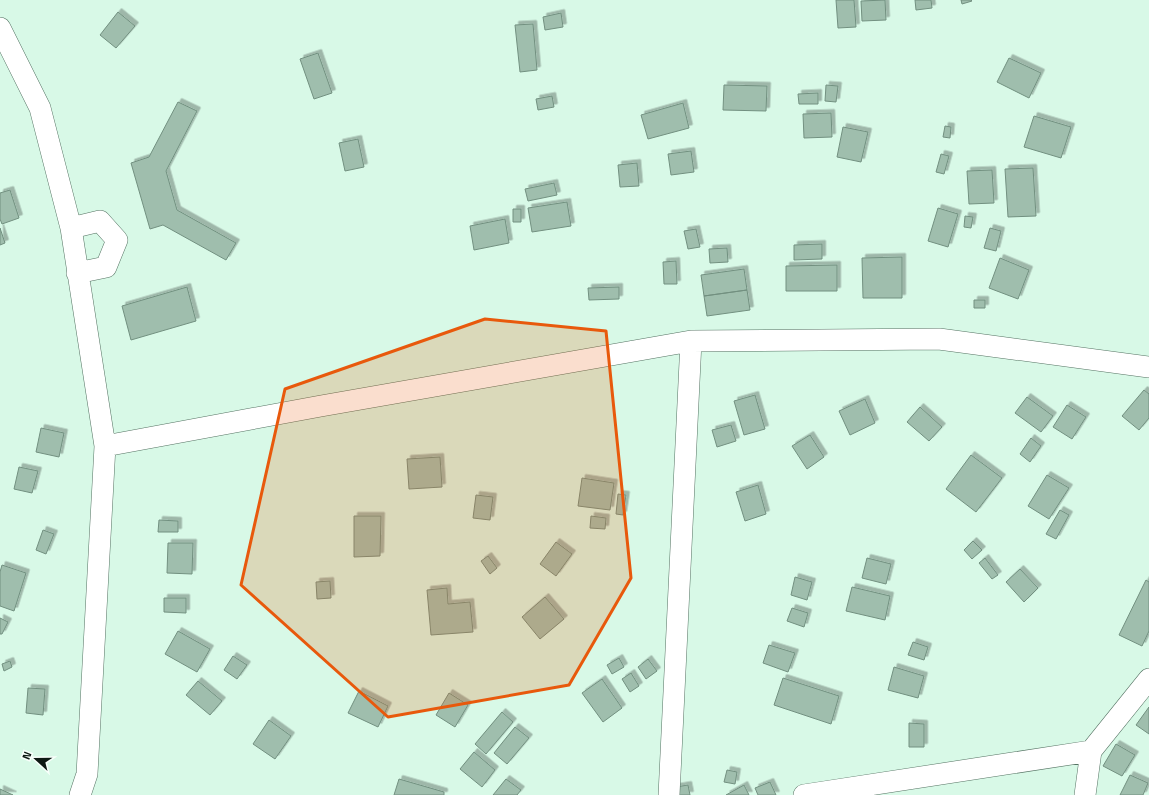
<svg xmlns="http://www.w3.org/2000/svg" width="1149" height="795" viewBox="0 0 1149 795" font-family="'Titillium Web',sans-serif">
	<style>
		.building { fill: #9fbead; stroke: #729080; filter: url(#shadow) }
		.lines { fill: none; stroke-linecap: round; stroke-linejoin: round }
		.minor-casing { stroke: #557363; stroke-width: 22 }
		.minor { stroke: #fff; stroke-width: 21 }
		.marked { fill: #e8590c; fill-opacity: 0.2; stroke: #e8590c; stroke-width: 3; stroke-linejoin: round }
	</style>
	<defs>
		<filter id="shadow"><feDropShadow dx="3.5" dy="-3.5" stdDeviation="0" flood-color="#0004"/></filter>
	</defs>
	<rect width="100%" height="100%" fill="#d8f9e7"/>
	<!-- building -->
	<path class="building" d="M836,0H854L856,27L838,28Z
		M885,0L886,20L862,21L861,1Z
		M915,0H931L932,8L916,10Z
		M961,0H971L972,1L962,4Z
		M118,12L135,26L116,48L100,35Z
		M561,13L563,27L545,30L543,17Z
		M533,24L537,70L520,72L515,25Z
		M318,53L332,93L314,99L300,59Z
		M1009,58L1041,73L1029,98L997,82Z
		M724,85L767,86L766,111L723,110Z
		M826,85L838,86L836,102L825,101Z
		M818,93V104H799L798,94Z
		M552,96L554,107L538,110L536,99Z
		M178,102L197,111L166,171L177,210L236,243L226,260L163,225L150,229L131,163L149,157Z
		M683,103L689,128L648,139L641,115Z
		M831,113L832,137L804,138L803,114Z
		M1034,116L1071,127L1061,158L1024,147Z
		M945,126L951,127L950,138L943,137Z
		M843,127L868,132L861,162L837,157Z
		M358,139L364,167L345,171L339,143Z
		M691,151L694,172L671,175L668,154Z
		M941,154L949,156L944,174L936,172Z
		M637,163L639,186L620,187L618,165Z
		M1033,168L1036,216L1008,217L1005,169Z
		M992,170L994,203L969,204L967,171Z
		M554,183L557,195L528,201L525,189Z
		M10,190L19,218L2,224L0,219V193Z
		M567,202L571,226L532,232L528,208Z
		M938,208L958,214L948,247L928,241Z
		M513,209H521V222H513Z
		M965,216L973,217L971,228L964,227Z
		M505,219L509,243L474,250L470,226Z
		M0,228L5,243L0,245Z
		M990,228L1001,231L996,251L984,248Z
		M696,229L700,247L688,249L684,231Z
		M822,244V259L794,260V245Z
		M727,248L728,262L710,263L709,249Z
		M902,257V298H863L862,258Z
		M1000,258L1029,270L1018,299L989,288Z
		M676,261L677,284H664L663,262Z
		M837,265V291H786V266Z
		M744,269L747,290L704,296L701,275Z
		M187,287L196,321L131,340L122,306Z
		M619,287V299L589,300L588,288Z
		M747,290L750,310L707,316L704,296Z
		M974,300H985V308H974Z
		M1144,390L1149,394V418L1139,430L1122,416Z
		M755,395L765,429L744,435L734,401Z
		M1027,397L1053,416L1041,432L1015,413Z
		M865,399L875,423L850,435L839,411Z
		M1067,405L1086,417L1072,439L1053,427Z
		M920,407L942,427L929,441L907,422Z
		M731,425L736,441L717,447L712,430Z
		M41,428L64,433L59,457L36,452Z
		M810,435L824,457L807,469L792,446Z
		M1031,438L1041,446L1030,462L1020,454Z
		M971,455L1002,478L976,512L946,489Z
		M440,457L442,487L409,489L407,459Z
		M19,467L38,471L32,493L14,489Z
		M1047,475L1069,488L1049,519L1028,506Z
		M582,478L614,483L610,510L578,506Z
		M758,485L766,514L745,521L736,492Z
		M618,494L626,495L623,515L616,514Z
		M476,495L493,497L490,520L473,518Z
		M1060,510L1069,515L1056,539L1046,534Z
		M354,516H381L380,556L354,557Z
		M591,516L606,518L605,529L590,528Z
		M159,520L178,521V532H158Z
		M43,530L54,534L46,554L36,550Z
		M973,541L982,550L972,559L964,550Z
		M556,542L572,554L556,576L540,564Z
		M168,543H193L192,574L167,573Z
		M488,556L497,568L490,574L481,561Z
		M867,558L891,564L886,584L862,578Z
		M985,558L998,575L992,579L979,563Z
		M2,565L26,573L14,611L0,606V572Z
		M1020,569L1038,588L1024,602L1006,582Z
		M795,577L812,582L807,600L791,595Z
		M1146,580L1149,582V631L1142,646L1119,635Z
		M330,581L331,598L317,599L316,582Z
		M852,587L890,596L885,620L846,611Z
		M447,588L448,604L470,602L473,632L431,635L427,590Z
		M545,597L564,619L540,639L522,617Z
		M164,598H186V613L164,612Z
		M792,608L808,613L804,627L787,621Z
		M0,618L8,622L2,634H0Z
		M178,631L210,649L197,672L165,654Z
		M913,642L928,647L924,660L908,655Z
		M769,645L795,653L788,672L763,663Z
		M233,656L247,665L237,679L224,670Z
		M619,658L624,667L612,674L607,665Z
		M648,659L657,671L646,679L638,667Z
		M10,661L12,667L4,671L2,664Z
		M894,667L924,676L918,698L888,690Z
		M631,673L639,686L630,692L622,679Z
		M783,678L839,696L831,724L774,705Z
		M602,679L622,708L603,722L582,693Z
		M198,681L222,701L210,715L186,695Z
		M28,688L45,689L43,715L26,713Z
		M359,691L388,706L378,727L348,713Z
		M449,693L468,705L455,727L436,715Z
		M1149,707V734L1136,725Z
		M502,712L513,722L486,754L475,744Z
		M269,720L291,736L275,759L253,744Z
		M909,723L924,724V747H909Z
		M515,727L529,738L507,764L494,753Z
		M1116,744L1135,755L1122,776L1103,766Z
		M474,752L495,770L482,787L460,769Z
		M727,770L737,772L735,784L724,782Z
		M1130,775L1148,783L1143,795H1120Z
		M399,779L444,792V795H394Z
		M506,779L521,790L517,795H493Z
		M770,782L776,795H758L755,788Z
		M688,785L690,795H677L676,787Z
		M744,785L749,795H726Z
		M0,789L13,795H0Z"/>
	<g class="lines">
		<defs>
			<path id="minor" d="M0,28L40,108L71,228L105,446L87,774L80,795
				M71,228L100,221L117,240L106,267L77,273
				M105,446L321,406L691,341L939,339L1149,367
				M669,795L691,341
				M804,795L1091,751
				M1085,795L1091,751L1149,679"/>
		</defs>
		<!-- minor casing -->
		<use href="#minor" class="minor-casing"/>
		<!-- minor -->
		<use href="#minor" class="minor"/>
	</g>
	<!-- marked area -->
	<path class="marked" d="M485,319L606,331L631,578L569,685L388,717L241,585L285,389Z"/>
	<!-- north arrow -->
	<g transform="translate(36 759) rotate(291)" stroke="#f8fffb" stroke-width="3" paint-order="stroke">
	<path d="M0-3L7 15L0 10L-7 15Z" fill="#0d1913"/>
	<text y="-6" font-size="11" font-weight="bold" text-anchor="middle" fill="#0d1913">N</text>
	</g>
</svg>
